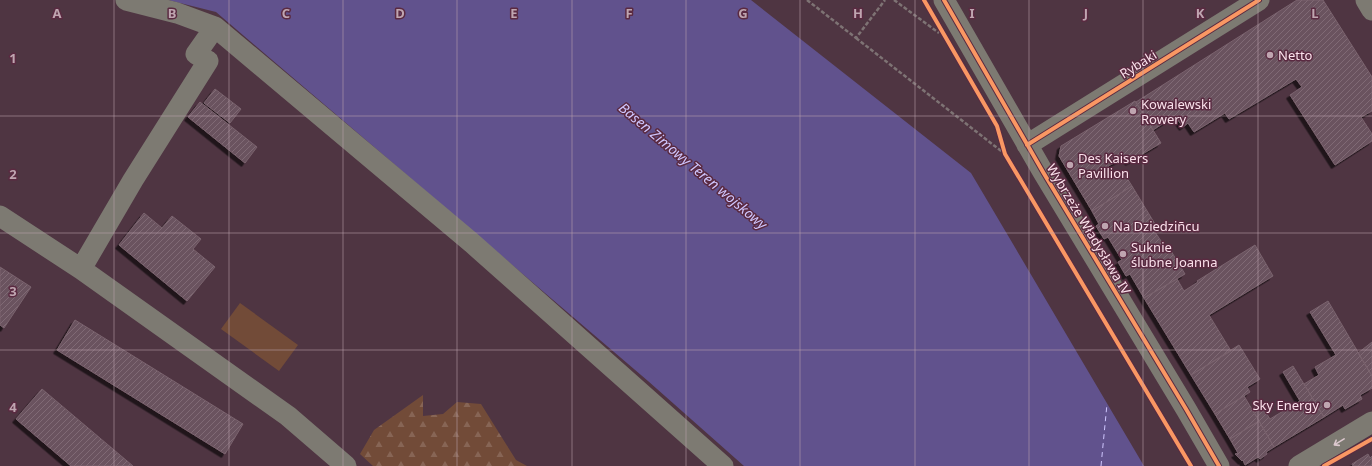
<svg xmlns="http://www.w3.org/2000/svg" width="1372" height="466" viewBox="0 0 1372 466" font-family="'Noto Sans',sans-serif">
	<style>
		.forest { fill: url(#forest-firs) }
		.green { fill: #724b38 }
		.water { fill: #61528d }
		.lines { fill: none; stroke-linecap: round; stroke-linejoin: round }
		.ferry { stroke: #cfc6fe; stroke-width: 1; stroke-dasharray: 5 4; stroke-linecap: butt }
		.building { fill: url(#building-hatch); stroke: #7a636e; filter: url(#shadow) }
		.path { stroke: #7e7374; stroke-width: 2.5; stroke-dasharray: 4 2; stroke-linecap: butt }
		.minor { stroke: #7d7a72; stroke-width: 21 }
		.cycleway-casing { stroke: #5a2a41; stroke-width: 6 }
		.cycleway { stroke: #f99763; stroke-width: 4 }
		.oneway { stroke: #dcc8ce }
		.grid { fill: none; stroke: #bfa5b0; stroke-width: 1; stroke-opacity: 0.55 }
		.poi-dot { fill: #bfa5b0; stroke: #5a2a41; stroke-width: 1.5 }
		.labels { text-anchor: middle; stroke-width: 3; stroke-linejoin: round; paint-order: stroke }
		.poi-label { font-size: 13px; fill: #fbe2ec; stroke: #5a2a41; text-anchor: start }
		.street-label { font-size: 13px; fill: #fbe2ec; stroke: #5a2a41 }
		.water-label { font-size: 14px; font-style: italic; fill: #cfc6fe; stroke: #5a2a41 }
		.grid-label { font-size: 13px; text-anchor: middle; font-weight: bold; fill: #bfa5b0; stroke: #5a2a41; stroke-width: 3; stroke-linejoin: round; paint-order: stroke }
	</style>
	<defs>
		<pattern id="forest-firs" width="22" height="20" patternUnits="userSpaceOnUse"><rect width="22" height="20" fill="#724b38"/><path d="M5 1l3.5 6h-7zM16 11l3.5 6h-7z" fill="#876555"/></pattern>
		<pattern id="building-hatch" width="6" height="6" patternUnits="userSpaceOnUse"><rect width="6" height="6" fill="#6a525e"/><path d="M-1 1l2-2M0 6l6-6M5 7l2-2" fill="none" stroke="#806b75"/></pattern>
		<filter id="shadow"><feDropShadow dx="-3.5" dy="3.5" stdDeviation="0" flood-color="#0009"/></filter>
	</defs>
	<rect width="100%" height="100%" fill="#4f3542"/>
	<!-- forest -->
	<path class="forest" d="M423,395V416L443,414L457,402L481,404L516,460L527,466H373L360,454L374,430Z"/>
	<!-- green -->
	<path class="green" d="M240,303L298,345L279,371L221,329Z"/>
	<!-- water -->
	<path class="water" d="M168,0H751L971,173L1144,466H744L648,381L216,12Z"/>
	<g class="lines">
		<!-- ferry -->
		<path class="ferry" d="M1101,466L1107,404"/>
	</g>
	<!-- building -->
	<path class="building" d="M1297,0H1323L1372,77V111L1361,117L1372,134V141L1335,165L1290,95L1302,87L1296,79L1229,119L1225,113L1194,132L1188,123L1183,127L1175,116L1153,130L1136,102Z
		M215,89L241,109L230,123L204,103Z
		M1135,101L1161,143L1129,162L1126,157L1108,166L1117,179L1125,175L1132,186L1092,211L1059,156L1061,146Z
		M200,102L257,147L245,163L188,117Z
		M1132,186L1155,224L1151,226L1163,244L1158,247L1160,251L1168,246L1185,274L1144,298L1130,274L1126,276L1118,262L1122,260L1108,237L1104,239L1096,226L1099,224L1092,211Z
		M144,213L162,228L172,216L201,239L193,249L215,267L187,301L119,245Z
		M1255,245L1273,276L1209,315L1231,351L1191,375L1144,298L1177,279L1184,291L1198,282L1197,281Z
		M0,267L31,287L4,328L0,325Z
		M1328,301L1372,376V388L1360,395L1362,399L1345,409L1343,405L1324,417L1304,384L1319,375L1315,367L1336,355L1310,312Z
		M75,320L243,424L225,454L57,350Z
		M1372,342V376L1358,353Z
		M1239,345L1260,379L1247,387L1250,392L1215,414L1191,375Z
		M1293,366L1324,417L1274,447L1252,409L1260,403L1270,419L1300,401L1283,372Z
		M42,389L133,466H71L16,419Z
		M1244,396L1259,421L1230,439L1215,414Z
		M1259,421L1274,447L1266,452L1267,454L1260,459L1258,457L1245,465L1243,460L1242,461L1235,454L1238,453L1230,439Z
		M1368,454L1370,458L1372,456V466H1353L1352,464Z"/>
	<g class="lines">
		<!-- path -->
		<path class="path" d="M807,0L856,38L885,0
			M894,0L939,33
			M856,38L1005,154"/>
		<!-- minor -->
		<path class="minor" d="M126,0L177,13L215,27L472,243L723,466
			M944,0L1043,172L1186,409L1219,466
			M1366,0L1372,10
			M1027,145L1259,0
			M0,216L81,269L288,416L346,466
			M81,269L133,180L208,61L196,54L215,27
			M1299,466L1372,422"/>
		<defs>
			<path id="cycleway" d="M924,0L997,126L1005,154L1191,466
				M944,0L1043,172L1186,409L1219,466
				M1027,145L1259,0
				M1324,466L1372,439"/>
		</defs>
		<!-- cycleway casing -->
		<use href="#cycleway" class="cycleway-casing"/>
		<!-- cycleway -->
		<use href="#cycleway" class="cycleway"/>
	</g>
	<!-- one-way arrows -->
	<defs><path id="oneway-shaft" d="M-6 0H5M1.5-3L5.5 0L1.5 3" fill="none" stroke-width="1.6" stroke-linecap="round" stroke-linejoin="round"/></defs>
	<use class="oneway" href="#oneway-shaft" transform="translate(1339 442) rotate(149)"/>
	<!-- grid -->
	<path class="grid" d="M114,0V466M229,0V466M343,0V466M457,0V466M572,0V466M686,0V466M800,0V466M915,0V466M1029,0V466M1143,0V466M1258,0V466M0,116H1372M0,233H1372M0,350H1372"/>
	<!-- markers -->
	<g class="poi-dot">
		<circle cx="1270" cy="55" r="4"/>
		<circle cx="1133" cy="111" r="4"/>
		<circle cx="1070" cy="165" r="4"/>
		<circle cx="1105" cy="226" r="4"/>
		<circle cx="1123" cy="254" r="4"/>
		<circle cx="1327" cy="405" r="4"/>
	</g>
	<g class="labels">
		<!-- poi labels -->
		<g class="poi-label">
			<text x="1278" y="60">Netto</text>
			<text x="1141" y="109">Kowalewski<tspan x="1141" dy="15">Rowery</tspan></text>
			<text x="1078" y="163">Des Kaisers<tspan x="1078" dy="15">Pavillion</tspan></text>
			<text x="1113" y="231">Na Dziedziñcu</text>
			<text x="1131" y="252">Suknie<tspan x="1131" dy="15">ślubne Joanna</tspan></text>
			<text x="1319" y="410" text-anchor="end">Sky Energy</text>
		</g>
		<!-- street labels -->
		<g class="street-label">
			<text transform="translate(1138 64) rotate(-32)" y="5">Rybaki</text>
			<text transform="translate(1089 229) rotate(59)" y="5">Wybrzeże Władysława IV</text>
		</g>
		<!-- water labels -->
		<g class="water-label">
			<text transform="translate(693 166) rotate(40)" y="5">Basen Zimowy Teren wojskowy</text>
		</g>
	</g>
	<g class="grid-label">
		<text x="57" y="18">A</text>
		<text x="172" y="18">B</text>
		<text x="286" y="18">C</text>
		<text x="400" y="18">D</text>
		<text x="514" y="18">E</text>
		<text x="629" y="18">F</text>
		<text x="743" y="18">G</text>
		<text x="858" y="18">H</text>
		<text x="972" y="18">I</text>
		<text x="1086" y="18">J</text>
		<text x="1200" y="18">K</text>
		<text x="1315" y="18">L</text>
		<text x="13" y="63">1</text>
		<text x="13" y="179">2</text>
		<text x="13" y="296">3</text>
		<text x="13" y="412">4</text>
	</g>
</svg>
